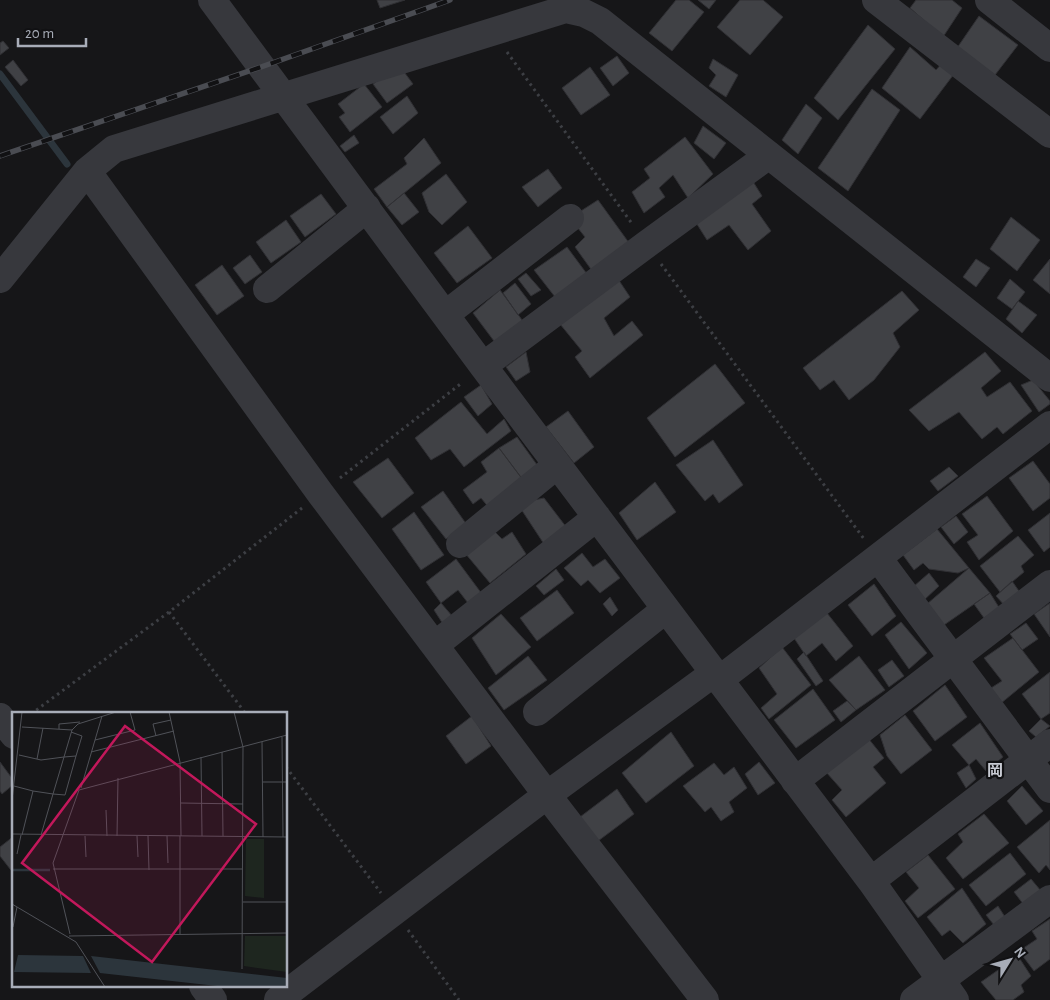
<svg xmlns="http://www.w3.org/2000/svg" width="1050" height="1000" viewBox="0 0 1050 1000" font-family="'Alegreya Sans','Noto Sans JP',sans-serif">
	<style>
		.lines { fill: none; stroke-linecap: round; stroke-linejoin: round }
		.stream { stroke: #2c353c; stroke-width: 7 }
		.building { fill: #404145; stroke: #303034 }
		.path { stroke: #3d3f44; stroke-width: 3; stroke-dasharray: 2.5 4; stroke-linecap: butt }
		.minor { stroke: #37383d; stroke-width: 28 }
		.rail-casing { stroke: #4a4c52; stroke-width: 5.5 }
		.rail { stroke: #111113; stroke-width: 4; stroke-dasharray: 11; stroke-linecap: butt }
		.labels { text-anchor: middle; stroke-width: 4.5; stroke-linejoin: round; paint-order: stroke }
		.quarter-label { font-size: 16px; font-weight: bold; fill: #c9ccd4; stroke: #111113 }
		.inset-river { fill: none; stroke: #2c353c; stroke-width: 2.5 }
		.inset-road { fill: none; stroke: #505258; stroke-width: 1 }
		.view { fill: #c2185b; fill-opacity: 0.15; stroke: #c2185b; stroke-width: 2.5 }
		.inset-edge { fill: none; stroke: #a8adb8; stroke-width: 2.5 }
	</style>
	<rect width="100%" height="100%" fill="#161618"/>
	<g class="lines">
		<!-- stream -->
		<path class="stream" d="M0,74L67,164"/>
	</g>
	<!-- building -->
	<path class="building" d="M377,0H405L380,8Z
		M676,0H689L704,12L672,51L649,33Z
		M698,0H716L709,9Z
		M740,0H763L783,17L750,55L717,27Z
		M916,0H952L962,8L943,37L910,8Z
		M979,16L1018,45L995,75L957,48Z
		M868,25L895,49L838,120L814,98Z
		M3,41L9,48L0,55V43Z
		M910,47L936,70L943,62L957,70L920,119L882,88Z
		M617,56L629,73L613,86L600,68Z
		M713,59L738,75L726,97L709,86L716,75L709,68Z
		M13,60L28,80L21,86L5,67Z
		M399,65L413,84L387,103L373,84Z
		M590,67L610,95L581,115L562,88Z
		M364,84L382,107L350,132L339,117L345,113L338,104Z
		M872,89L900,110L848,191L818,168Z
		M407,96L418,113L393,134L380,117Z
		M806,104L822,118L798,154L782,140Z
		M703,126L726,143L714,159L694,143Z
		M354,135L359,143L345,152L340,146Z
		M685,137L713,174L688,198L673,175L659,188L665,197L644,213L632,192L650,178L644,169Z
		M424,138L441,163L387,207L374,189L407,164L404,158Z
		M548,169L562,188L538,207L522,187Z
		M446,174L467,202L442,225L429,212L422,193Z
		M752,180L762,196L752,204L771,231L748,250L729,225L707,240L695,221Z
		M404,193L419,212L402,225L387,207Z
		M321,194L336,214L305,237L290,216Z
		M598,200L632,247L593,272L575,247L585,237L570,218Z
		M1011,217L1040,240L1017,271L990,249Z
		M286,220L301,242L271,263L256,242Z
		M468,226L492,258L457,283L434,253Z
		M567,247L590,278L559,302L534,270Z
		M250,255L262,272L245,284L233,268Z
		M976,259L990,268L976,287L963,277Z
		M1050,259V294L1033,280Z
		M222,265L244,296L217,315L195,285Z
		M526,273L541,290L531,296L518,279Z
		M618,279L630,297L604,318L614,336L632,321L643,335L590,378L575,357L582,351L560,324Z
		M1010,279L1025,292L1012,309L997,298Z
		M515,283L531,304L518,315L503,293Z
		M500,290L525,324L497,345L473,313Z
		M902,291L919,310L893,333L900,347L874,380L849,400L834,380L820,390L803,368Z
		M1018,301L1037,315L1022,333L1006,319Z
		M526,352L530,372L516,381L506,367Z
		M985,352L1001,371L981,388L987,397L1010,382L1032,411L1003,434L997,427L982,439L959,412L929,431L909,410Z
		M715,364L745,403L675,457L647,418Z
		M1033,380L1050,401V404L1039,412L1021,385Z
		M481,385L492,404L478,416L464,397Z
		M461,402L487,434L504,419L511,431L464,467L450,449L431,460L415,438Z
		M568,411L594,447L574,463L546,427Z
		M517,437L540,469L523,480L499,448Z
		M713,440L743,485L719,503L713,494L705,501L676,465Z
		M499,448L523,480L490,509L481,498L473,504L463,490L487,472L481,462Z
		M388,458L414,493L382,518L353,482Z
		M1033,461L1050,484V498L1033,511L1009,478Z
		M949,467L958,476L938,491L930,481Z
		M655,482L676,512L637,540L619,513Z
		M443,491L467,525L446,539L421,507Z
		M987,496L1013,531L979,560L967,542L978,535L962,514Z
		M544,498L567,528L544,544L521,509L529,501Z
		M414,512L444,555L421,570L392,529Z
		M1050,513V547L1044,552L1028,530Z
		M956,516L968,532L954,544L941,527Z
		M937,529L969,568L958,573L929,569L923,563L914,570L903,555Z
		M493,530L502,539L512,532L526,554L490,583L465,553Z
		M1018,536L1034,555L1021,566L1024,572L1000,592L980,566Z
		M582,553L593,567L605,559L620,578L600,593L588,580L581,586L564,568Z
		M456,559L482,594L468,603L458,590L441,603L426,582Z
		M969,568L990,593L944,625L927,604Z
		M556,569L564,580L544,595L536,586Z
		M929,573L939,586L923,601L913,587Z
		M1012,581L1021,594L1005,606L996,596Z
		M874,584L896,616L872,636L848,605Z
		M557,590L574,613L537,641L520,618Z
		M990,593L1000,609L984,618L974,604Z
		M610,597L618,610L612,616L603,604Z
		M441,603L453,617L443,624L434,610Z
		M1050,603V637L1034,614Z
		M827,613L853,646L836,661L822,643L806,656L794,638Z
		M501,614L531,647L496,675L472,638Z
		M901,622L927,653L909,669L885,635Z
		M1026,623L1038,639L1022,650L1010,634Z
		M1013,638L1039,672L1000,704L991,688L1002,681L984,658Z
		M782,647L811,685L769,719L761,708L777,694L759,668Z
		M804,652L823,681L816,686L797,659Z
		M528,656L547,680L504,710L488,688Z
		M859,656L885,690L856,710L829,680Z
		M892,660L904,676L889,687L878,670Z
		M1050,672V713L1041,719L1022,694Z
		M945,685L967,717L935,741L913,711Z
		M813,689L835,720L796,748L774,720Z
		M847,701L856,710L841,722L833,711Z
		M905,715L932,750L901,774L887,756L880,735Z
		M472,716L491,746L466,764L446,736Z
		M1041,719L1050,726L1036,737L1029,731Z
		M980,723L1003,757L986,771L976,759L969,765L952,745Z
		M671,732L694,766L646,803L622,773Z
		M868,738L884,758L873,767L886,783L846,817L832,800L842,790L826,772Z
		M0,762L14,781V784L2,794L0,791Z
		M759,762L775,783L758,795L745,774Z
		M714,763L724,775L734,767L747,788L729,802L734,812L721,821L711,807L705,812L683,786Z
		M969,765L976,779L966,788L957,773Z
		M1022,786L1043,811L1026,825L1007,801Z
		M617,789L634,814L598,841L580,817Z
		M984,814L1009,843L963,879L946,858L963,842L958,834Z
		M1050,820V870L1046,865L1039,873L1017,847Z
		M14,836V874L0,856V847Z
		M1010,853L1026,874L986,906L969,885Z
		M928,855L955,889L918,918L905,901L919,888L906,872Z
		M1031,879L1041,891L1024,905L1014,892Z
		M962,888L986,924L963,943L950,930L942,936L927,917Z
		M998,906L1005,917L994,925L986,915Z
		M1050,919V959L1034,971L1019,951L1037,939L1032,931Z
		M1018,956L1031,976L1021,985L1024,992L1013,1000H996L981,982Z"/>
	<g class="lines">
		<!-- path -->
		<path class="path" d="M507,52L633,225
			M661,264L864,539
			M340,478L463,382
			M169,612L246,714
			M31,714L169,612L302,508
			M286,767L381,893
			M408,930L459,1000"/>
		<!-- minor -->
		<path class="minor" d="M212,0L483,366L871,881L955,1000
			M876,0L1050,134
			M989,0L1050,48
			M87,171L320,493L547,795L705,1000
			M0,279L87,171L114,149L566,9L584,13L600,21L1050,378
			M267,289L367,208
			M446,314L570,218
			M483,366L647,244L769,155
			M460,544L557,465
			M878,558L1050,789
			M435,645L597,517
			M719,680L1050,425
			M537,712L666,609
			M0,717L14,735
			M795,781L1050,584
			M871,881L1050,743
			M203,986L213,1000
			M278,1000L547,795L714,673
			M914,1000L1050,899"/>
		<defs>
			<path id="rail" d="M0,156L261,67L450,0"/>
		</defs>
		<!-- rail casing -->
		<use href="#rail" class="rail-casing"/>
		<!-- rail -->
		<use href="#rail" class="rail"/>
	</g>
	<g class="labels">
		<!-- quarter labels -->
		<g class="quarter-label">
			<text x="995" y="776">岡</text>
		</g>
	</g>
	<!-- overview -->
	<g transform="translate(12 712)">
		<rect width="275" height="275" fill="#161618"/>
		<path d="M234,127H252V186L233,184ZM233,224H275V260L232,254Z" fill="#1e261f"/>
		<path d="M6,243L71,244L79,261L2,260ZM79,244L275,266V275H214L88,261Z" fill="#2c353c"/>
		<path class="inset-river" d="M0,158H38"/>
		<path class="inset-road" d="M157,0L168,50L169,124M222,0L231,35L230,257M10,15L60,18M47,17V12L68,10M59,20L70,24L64,44M144,24L141,12L159,8M270,25L271,125M83,28L123,18L118,0M250,30L251,125M79,40L162,19M210,40L211,124M7,43L29,48L52,45L60,18L66,12L104,0M189,45L190,124M25,47L31,16M251,70H275M2,74L21,79L41,82L53,83L64,44L52,45L41,82L29,123M69,76L90,4M0,88L10,0M169,91L231,92M94,98L95,124M0,122L275,125M10,123L21,79M73,124L74,145M105,124L106,66M125,124L126,145M136,124L137,158M155,124L156,151M5,142L9,123M41,157H230M231,190H275M0,192L64,230L93,275M1,215L5,195M58,222L41,151L67,78L275,23M168,222V124M57,224L275,221"/>
		<path class="view" d="M113,14L244,112L140,250L10,151Z"/>
		<rect width="275" height="275" class="inset-edge"/>
	</g>
	<!-- north arrow -->
	<g transform="translate(1010 960) rotate(53)" stroke="#111113" stroke-width="4" paint-order="stroke">
	<path d="M0-4L9 19L0 12L-9 19Z" fill="#a8adb8"/>
	<text y="-8" font-size="14" font-weight="bold" text-anchor="middle" fill="#a8adb8">N</text>
	</g>
	<!-- scale -->
	<path d="M18 38v8h68v-8" fill="none" stroke="#a8adb8" stroke-width="2.5"/>
	<text x="25" y="38" font-size="15" fill="#a8adb8" stroke="#111113" stroke-width="4" paint-order="stroke">20 m</text>
</svg>
